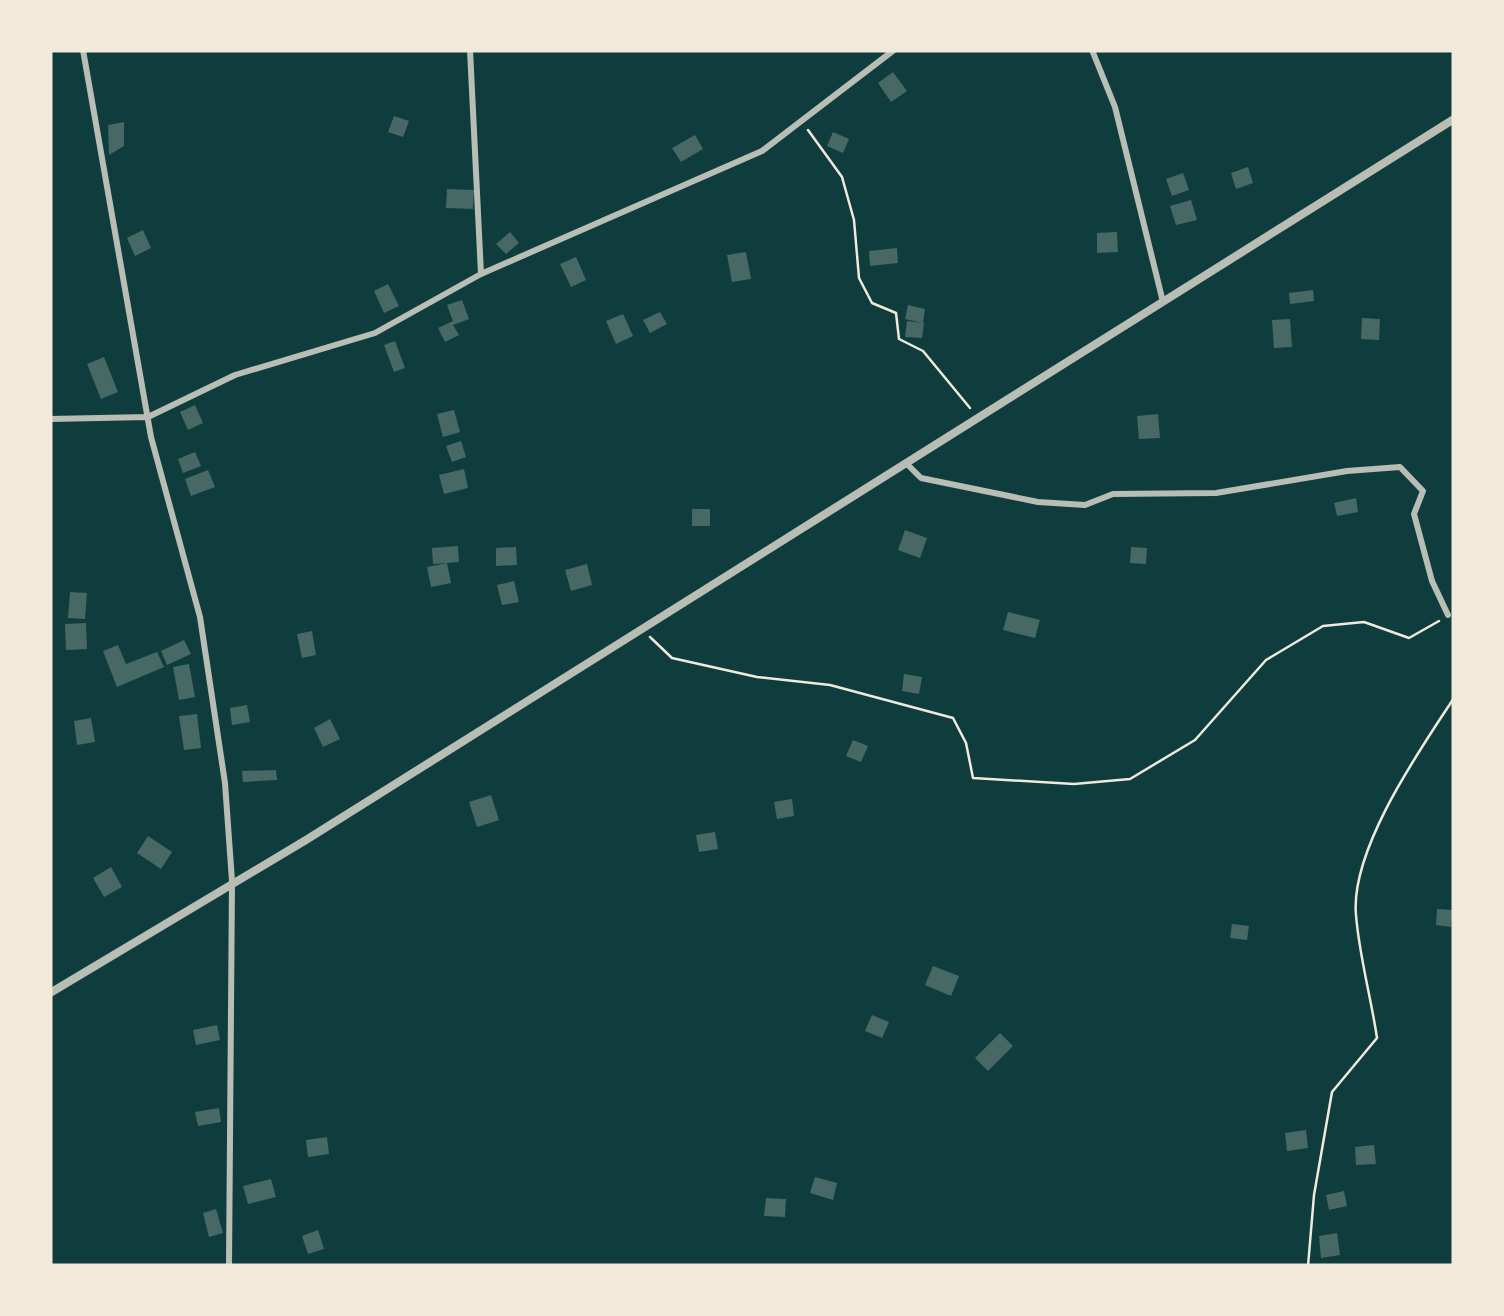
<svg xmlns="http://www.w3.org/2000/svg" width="1504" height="1316" viewBox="0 0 1504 1316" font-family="Jost,sans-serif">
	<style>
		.building { fill: #486865 }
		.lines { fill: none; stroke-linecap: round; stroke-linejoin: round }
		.path { stroke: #f1e9da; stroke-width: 2.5 }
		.minor { stroke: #b8beb3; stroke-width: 6 }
		.tertiary { stroke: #b8beb3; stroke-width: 8 }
	</style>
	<rect width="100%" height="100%" fill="#0f3d3e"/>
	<!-- building -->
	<path class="building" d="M893,72L907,91L891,102L878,83Z
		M394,116L409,121L403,137L388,132Z
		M124,122V146L109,155L108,125Z
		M833,132L849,139L843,153L827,146Z
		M695,135L703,149L681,162L672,148Z
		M1248,167L1253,183L1236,189L1231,173Z
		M1183,173L1189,190L1172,196L1166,179Z
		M447,189L474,190L473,209L446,208Z
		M1191,200L1197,220L1176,225L1170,206Z
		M143,230L151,248L135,256L127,238Z
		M510,232L519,243L506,254L496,244Z
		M1117,232L1118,252L1097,253V233Z
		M897,248L898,263L870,266L869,251Z
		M746,252L751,279L732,282L727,255Z
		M576,257L586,280L571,287L560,264Z
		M388,284L399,306L384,313L374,291Z
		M1313,290L1314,301L1290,304L1289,293Z
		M462,300L469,319L453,325L459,335L445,342L438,328L453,321L447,305Z
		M908,305L925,309L923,323L905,319Z
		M660,312L667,324L650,333L643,320Z
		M623,314L633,336L616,344L606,321Z
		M1362,318L1380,319L1379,340L1361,339Z
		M1290,319L1292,347L1274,348L1272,320Z
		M907,321L924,323L922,338L905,337Z
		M395,341L405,368L394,372L384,345Z
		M104,357L118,392L101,399L87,364Z
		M195,405L203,423L188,430L180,412Z
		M454,410L460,432L443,437L437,414Z
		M1158,414L1160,438L1139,439L1137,416Z
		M461,441L466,457L452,462L446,446Z
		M195,452L201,466L183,473L178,459Z
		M464,469L468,488L444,494L439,475Z
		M208,470L215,487L191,496L185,479Z
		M1356,498L1358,512L1337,516L1334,503Z
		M692,509H710V526H692Z
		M905,530L927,538L920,558L898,550Z
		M458,546L459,562L433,564L432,548Z
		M516,547L517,565L496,566V548Z
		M1131,547L1147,548L1146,564L1130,563Z
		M447,563L451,583L431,587L427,567Z
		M587,564L592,585L571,591L565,570Z
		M514,581L519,602L502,605L497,585Z
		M70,592L87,593L85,619L68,618Z
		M1008,612L1040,620L1035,638L1003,630Z
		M86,623L87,649L66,650L65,624Z
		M312,631L316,655L302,658L297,634Z
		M184,640L191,654L167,665L161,651Z
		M118,645L126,664L157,652L164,667L117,687L103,651Z
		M189,664L195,697L179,700L173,667Z
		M904,674L922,677L919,694L902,691Z
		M247,705L250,722L232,725L230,708Z
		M197,714L201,748L184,750L179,716Z
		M91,718L95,742L77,745L74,721Z
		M330,719L340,739L323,747L314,728Z
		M853,740L868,746L861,762L846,756Z
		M276,770L277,780L243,782L242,771Z
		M491,795L499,820L477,827L469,802Z
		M792,799L794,816L777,819L774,802Z
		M715,832L718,849L699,852L696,835Z
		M148,836L172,852L161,869L137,853Z
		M111,867L122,887L104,897L93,878Z
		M1437,909L1453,910L1451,927L1436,925Z
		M1232,924L1249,926L1247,940L1230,938Z
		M933,966L959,976L951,996L925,985Z
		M872,1015L889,1022L882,1038L865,1031Z
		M217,1025L220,1040L196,1045L193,1030Z
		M1000,1033L1013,1046L988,1071L975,1058Z
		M219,1108L221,1122L198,1126L195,1112Z
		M1306,1130L1308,1148L1287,1151L1285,1133Z
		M327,1137L329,1154L308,1157L306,1140Z
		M1374,1145L1376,1164L1356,1165L1355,1147Z
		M815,1177L837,1183L833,1200L810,1193Z
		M271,1179L276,1197L248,1204L243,1186Z
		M1344,1191L1347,1206L1329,1210L1326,1195Z
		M766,1198L786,1199L785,1217L764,1216Z
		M216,1209L223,1233L209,1237L203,1213Z
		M318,1230L324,1249L308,1254L302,1236Z
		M1337,1233L1340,1255L1321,1258L1319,1236Z"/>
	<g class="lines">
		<!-- path -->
		<path class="path" d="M808,130L842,177L854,220L859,278L872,303L896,313L899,339L923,351L970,408
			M650,637L672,658L757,677L830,685L953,718L966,743L973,778L1074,784L1130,779L1195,740L1266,660L1323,626L1364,622L1409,638L1439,621
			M1308,1266L1314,1195L1332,1092L1377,1038C1371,997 1359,955 1356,915C1350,850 1419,751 1454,698"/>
		<!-- minor -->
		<path class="minor" d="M83,50L151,437L200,617L225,783L232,881L229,1266
			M470,50L481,274
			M1092,50L1115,107L1163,302
			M50,419L148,417L235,375L375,333L481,274L762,151L894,50
			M906,463L921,478L1038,502L1085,505L1113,494L1216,493L1347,471L1400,467L1423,491L1414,514L1432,581L1448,615"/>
		<!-- tertiary -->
		<path class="tertiary" d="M50,993L306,840L1454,119"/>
	</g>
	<!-- border -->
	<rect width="1504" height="1316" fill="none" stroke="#f1e9da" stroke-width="105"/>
</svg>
